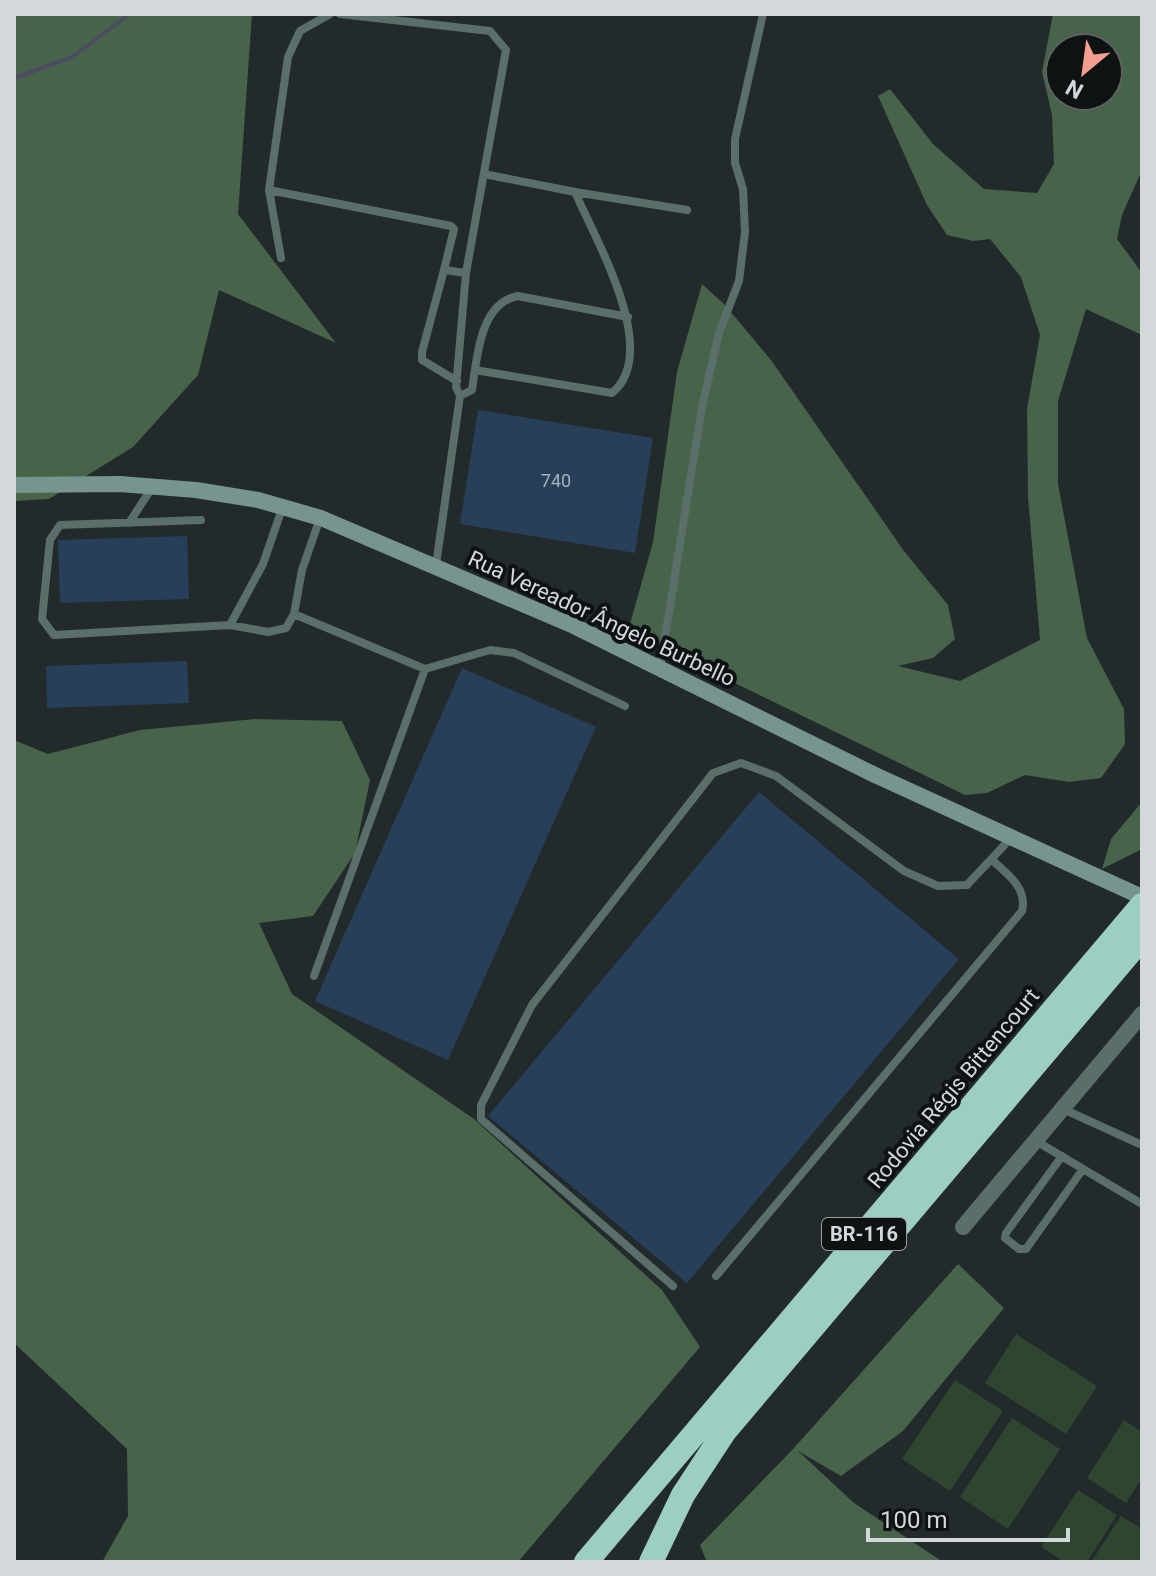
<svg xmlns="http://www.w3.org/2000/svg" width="1156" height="1576" viewBox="0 0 1156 1576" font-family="Roboto,sans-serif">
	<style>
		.green { fill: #2e4630 }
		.forest { fill: #476349; fill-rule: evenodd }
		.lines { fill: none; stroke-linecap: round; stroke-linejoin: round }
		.stream { stroke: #4c4b5f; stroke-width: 4 }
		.building { fill: #273f58 }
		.lane { stroke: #5a6e6a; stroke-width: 8 }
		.street { stroke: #5a6e6a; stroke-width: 16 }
		.secondary { stroke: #75958e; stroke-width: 16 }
		.highway { stroke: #9ccec4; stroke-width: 24 }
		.labels { text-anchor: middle; stroke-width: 8; stroke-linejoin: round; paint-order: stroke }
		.number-label { font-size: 18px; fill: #a8b2ba }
		.shield { fill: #0f1213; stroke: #989d9e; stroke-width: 2 }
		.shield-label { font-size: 20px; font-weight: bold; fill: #d3d8da }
		.street-label { font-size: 22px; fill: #d3d8da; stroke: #0f1213 }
	</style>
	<rect width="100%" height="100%" fill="#232a2c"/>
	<!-- green -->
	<path class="green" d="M1016,1334L1097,1386L1066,1434L985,1383Z
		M955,1380L1003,1411L950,1491L902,1459Z
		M1012,1418L1060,1449L1008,1529L960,1497Z
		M1124,1420L1142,1432V1478L1126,1503L1087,1478Z
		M1078,1490L1117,1515L1087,1562H1064L1041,1547Z
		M1121,1516L1142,1529V1562H1091Z"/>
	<!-- forest -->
	<path class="forest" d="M14,14H252L238,214L336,343L219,290L198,375L133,447L49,499L14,501Z
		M1053,14H1142V170L1122,215L1117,239L1142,273V335L1086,309L1058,401V484L1087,638L1124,709L1125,744L1101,778L1069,782L1025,775L987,793L965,795L628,631L653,542L677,372L702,284L725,305L771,360L904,551L948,605L955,639L933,658L898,666L960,681L1040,640L1028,497L1027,409L1040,335L1021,277L990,239L973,241L947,235L927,205L878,96L890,89L933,144L984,189L1037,193L1054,164L1052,115L1042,72ZM1060,48H1108V96H1060Z
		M255,719L342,721L370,780L355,853L313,916L259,923L292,994L474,1119L662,1290L700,1347L518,1562H102L128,1516L127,1449L14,1343V740L48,754L140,730Z
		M1142,802V849L1102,869L1111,839Z
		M958,1264L1004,1308L903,1431L841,1476L798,1451L854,1503L943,1562H707L700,1545L794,1448Z"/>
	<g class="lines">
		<!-- stream -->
		<path class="stream" d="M14,78L72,57L130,14"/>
	</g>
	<!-- building -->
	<path class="building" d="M478,410L653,438L635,553L460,524Z
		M187,536L189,599L60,603L58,540Z
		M187,661L189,703L47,708L46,666Z
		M462,668L596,727L448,1060L315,1001Z
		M759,792L959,959L687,1283L488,1116Z"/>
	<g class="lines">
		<!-- lane -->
		<path class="lane" d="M340,14L490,31L506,50L466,273L456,387L460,396
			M269,190L451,226L454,229L444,270
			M575,192L687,210
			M281,258L269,190L288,57L300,31L330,14
			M475,370L612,393C662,352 595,239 575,192L484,174
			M457,381L422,360V352L444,270L466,273
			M460,396L472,390C477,357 480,303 518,296L628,317
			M320,518L302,570L294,614L425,669L490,650L514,653L625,706
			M201,520L60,525L50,540L42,619L54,635L230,625L268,632L286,628L294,614
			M129,523L153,486
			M436,565L460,396
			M230,625L263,564L283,506
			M660,668L702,407L719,333L739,281L745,232L743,189L735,163V139L763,14
			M314,976L425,669
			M1063,1109L1142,1145
			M1036,1141L1142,1204
			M1062,1156L1006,1233L1005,1238L1019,1249H1026L1083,1169
			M716,1276L1022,911C1028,888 1007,874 992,860
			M673,1286L481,1119V1105L532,1005L713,773L741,763L776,776L904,871L938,886L967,885L1011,838"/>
		<!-- street -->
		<path class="street" d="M963,1227L1142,1014"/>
		<!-- secondary -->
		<path class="secondary" d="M14,485L120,484L196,490L258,500L321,518L574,626L875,775L1142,897"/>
		<!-- highway -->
		<path class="highway" d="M586,1562L1142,905
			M651,1562L683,1495L725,1431L1142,938"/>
	</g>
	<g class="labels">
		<!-- number labels -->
		<g class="number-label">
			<text x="556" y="487">740</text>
		</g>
		<!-- shield labels -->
		<rect class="shield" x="822" y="1218" width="84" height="32" rx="6"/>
		<g class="shield-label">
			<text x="864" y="1241">BR-116</text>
		</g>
		<!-- street labels -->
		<g class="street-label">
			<text transform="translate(602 618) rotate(25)" y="8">Rua Vereador Ângelo Burbello</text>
			<text transform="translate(953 1088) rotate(-50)" y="8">Rodovia Régis Bittencourt</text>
		</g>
	</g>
	<!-- border -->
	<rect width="1156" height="1576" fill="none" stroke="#d3d8da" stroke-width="32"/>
	<!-- north arrow -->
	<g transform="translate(1084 72) rotate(209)"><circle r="38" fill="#0f1213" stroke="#5d6163" stroke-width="2"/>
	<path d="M0-6L14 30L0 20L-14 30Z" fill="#f59d8f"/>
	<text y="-12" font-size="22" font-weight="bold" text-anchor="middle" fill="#d3d8da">N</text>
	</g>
	<!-- scale -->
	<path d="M868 1528v12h200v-12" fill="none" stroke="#d3d8da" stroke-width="4"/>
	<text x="880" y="1528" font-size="24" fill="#d3d8da" stroke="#0f1213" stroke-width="6" paint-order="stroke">100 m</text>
</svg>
